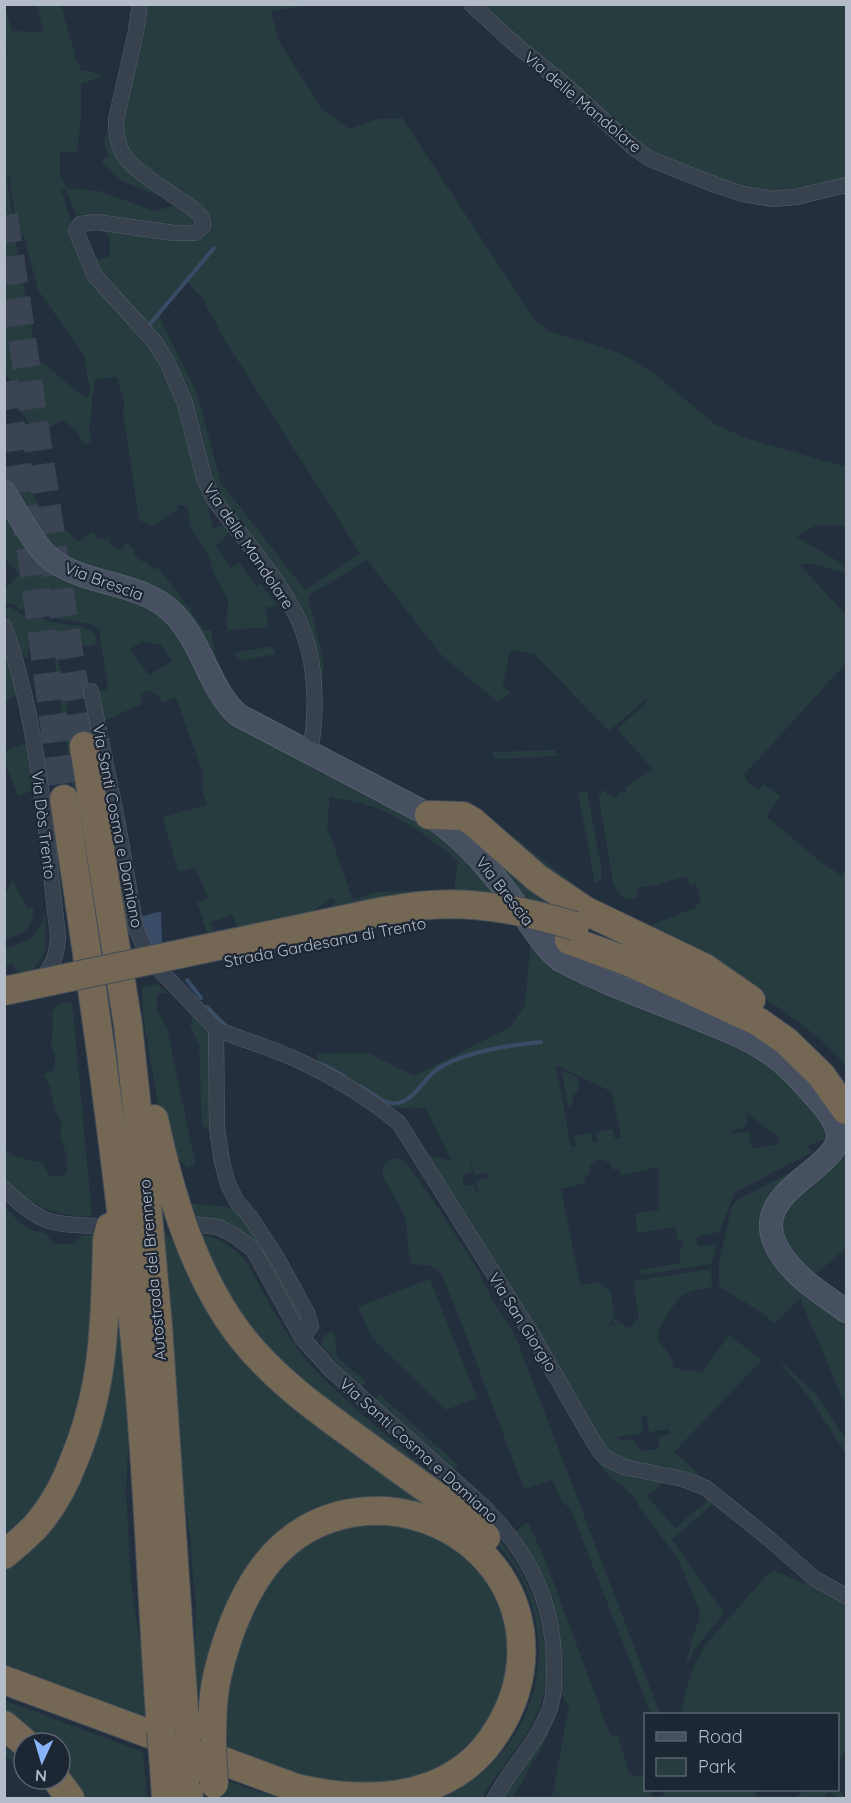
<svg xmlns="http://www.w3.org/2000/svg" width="851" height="1803" viewBox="0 0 851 1803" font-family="Quicksand,sans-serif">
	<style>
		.green { fill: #263c3f; fill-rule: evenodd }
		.water { fill: #394c67 }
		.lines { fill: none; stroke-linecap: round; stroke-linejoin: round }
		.stream { stroke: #394c67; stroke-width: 4 }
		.highway-tunnel { stroke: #3a4453; stroke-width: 28; stroke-dasharray: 28 14; stroke-linecap: butt }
		.street-casing { stroke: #565f6c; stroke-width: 16 }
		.secondary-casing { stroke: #565f6c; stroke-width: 24 }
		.highway-casing { stroke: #434c59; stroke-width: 30 }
		.street { stroke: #38414e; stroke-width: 15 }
		.secondary { stroke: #465061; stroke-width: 22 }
		.highway { stroke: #746855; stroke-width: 28 }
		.highway-bridge-casing { stroke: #434c59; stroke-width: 30; stroke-linecap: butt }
		.highway-bridge { stroke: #746855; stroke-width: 28 }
		.labels { text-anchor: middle; stroke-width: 4.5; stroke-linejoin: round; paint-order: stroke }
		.street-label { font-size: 16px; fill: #b4bcc9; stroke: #1d2633 }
	</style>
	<rect width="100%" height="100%" fill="#242f3e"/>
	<!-- green -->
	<path class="green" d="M5,5L12,31L43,32L37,5H61L76,59L81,70L102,74L101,77L81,84V117L77,153L60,152V174L66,188L99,191L154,211L173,206L181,208L193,218V223L184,227L112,217L76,215L66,189L61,190L71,220L72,236L91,281L105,298L146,342L167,372L211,502L208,509L213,529L227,523L231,528L226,536L216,546L230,568L240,563L256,587L261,584L278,605L265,608L269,627L228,630L226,623L228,608L227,598L215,576L208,554L191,528L187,506L178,505L177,510L154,526L139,520L123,411L124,404L117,377L95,379L89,431L91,441L85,445L77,432L65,421H61L45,430L31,425L22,414L17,388L4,372V55L7,51L5,36ZM9,176L18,235L24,236L38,290L84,355L90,391L88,397L83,396L37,358L15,238L7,177Z
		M142,5H313L271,11L279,41L322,109L349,129L378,119L402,118L535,320L548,331L609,349L628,357L656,375L716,425L746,438L846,467V526L816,525L797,537L846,566V573L808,563L800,565L846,615V663L744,775L747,781L758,790L764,784L781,796L766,816L822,863L841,875L846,869V1065L820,1039L781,1009L713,967L578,899L492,820L606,909L648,926L697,907V904L701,902L696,884L690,886L687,876L653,886L639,887L636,898C625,903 616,893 613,882L598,795H601V790H603L611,796L617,797L619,792L626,793L625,788L653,769L617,729L646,703L647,698L609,731L535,655L514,650L509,653L503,687L511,693L497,701L443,657L367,560L308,596L324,664L321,701L307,636L218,499L157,337L150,324L138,317L91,262L110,256V236L106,235V230H208L127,154L120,135ZM186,281L201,296L226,342L360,553L305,590L221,483L197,393L158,314Z
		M478,5H846V178L773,194L744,188L649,153Z
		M106,133L111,136L172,201L122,181L102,163L103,159L109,156L104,145Z
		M14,465L42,508L79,542L90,533H95V539H110L108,542L120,550L127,543L136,550L133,553L142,562L145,560L155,570L158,567L161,571L189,608L195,604L190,610L204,630H211L216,658L228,682L229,699L199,640L91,571L51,549L5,472V470Z
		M5,504L35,552L160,613L179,633L215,701L309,760L314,769L325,775L327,770L447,837L504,901L332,912L330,907L336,901L331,897C306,923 272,925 239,932L233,915L211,922L215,936L209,938L197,902L208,898L195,867L178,872L163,817L207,805L201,785L203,774L176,697L162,703L159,696L149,690L141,694L142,704L103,721L94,692L108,690L99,629L90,624L49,617L31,600L26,603L22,611L13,604L5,603L4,590L19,574L5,559ZM142,641L161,645L172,661L149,675L130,650ZM330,797C340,799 351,801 362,803C394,812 434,839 458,862L454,890L376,892L353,900L327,827Z
		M31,605C37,611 40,618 49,621C65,627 96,620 97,643C84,652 76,637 62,640L56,647L109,959L97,962L53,648C38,641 30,639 27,658C14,646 14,628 5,613L6,609L11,607L24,616Z
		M273,646L275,654L244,660L237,658L234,653Z
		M7,651L17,695L5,701L4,652Z
		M26,743L34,790L18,796L5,762V751Z
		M555,750L558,756L496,759L491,752Z
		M587,791L602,872L601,880L595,884L578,792Z
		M459,823L576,912L521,904Z
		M12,880L28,908L34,907C32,930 26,933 5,939V897Z
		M45,913C46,943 51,960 21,977L12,964L5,967L4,942L6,949C31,938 37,940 45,913Z
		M531,939L766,1060L799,1091L827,1130L826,1139L806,1146L813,1152L735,1192L719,1232L700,1236L696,1240L698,1245L701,1247L717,1244L711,1264L641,1275L640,1270L681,1263L679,1251L683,1245L681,1240L677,1239L675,1227L637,1233L635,1214L659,1210L658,1167L621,1176L619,1169L614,1170L609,1162L599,1159L590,1166L589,1175L584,1176L586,1183L561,1189L580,1285L598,1282L610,1290L615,1316L610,1324L605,1326L613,1325L614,1320L617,1317L619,1324L622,1323L626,1328L632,1326L634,1321L639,1320L633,1281L711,1269L712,1287C704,1289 692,1290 684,1294C677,1298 656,1330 658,1338C662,1349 673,1354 673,1367L682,1370L702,1372L729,1335L762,1360L674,1452L713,1487L662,1465L658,1468L623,1461L606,1449L428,1155L452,1161L425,1107L412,1109L391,1106L315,1063L318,1054L368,1053L414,1076L510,1027L525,1005ZM556,1065L612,1092L621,1138L615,1139L613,1129L596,1132L598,1142L593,1143L591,1133L574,1136L576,1146L571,1147ZM746,1112L765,1128L778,1135L779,1144L752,1149L749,1132L732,1134V1130L745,1128V1124L748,1123ZM471,1161L475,1175L488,1173L489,1178L476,1180L478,1192H476L474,1185L464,1186L462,1175L472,1173L470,1162ZM647,1416L649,1432L669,1429L670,1434L659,1436V1449L640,1451L633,1440L620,1441L616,1437L643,1433L641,1417Z
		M157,984L167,993H161L157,995V1010L167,1028L195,1162L194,1166L188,1168L176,1158L162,1126L143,1017L142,987Z
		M72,1001L92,1216C54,1217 31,1206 5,1179L4,1148L13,1156L43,1163C49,1175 47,1178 63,1176L67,1171L66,1153L60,1136L62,1123L55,1111L50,1087L43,1075L53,1070L55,1067V1055L51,1045L53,1025L52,1012L57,1005Z
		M194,1014L208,1035L210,1048L212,1128L202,1127L199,1045L190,1025Z
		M561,1070L577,1077L579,1089L573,1096L572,1105L568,1106Z
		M846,1141V1248L811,1278L786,1253L780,1214Z
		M396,1158L402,1160L408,1165L432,1199L476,1266L493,1301L515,1335L660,1714H651L570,1508L562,1502L552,1480L524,1489L460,1319L441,1273L431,1266L412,1264L408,1248L406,1218L382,1175C383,1165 386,1160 396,1158Z
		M818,1158L764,1218L846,1320V1407L800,1298L774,1324L765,1315L719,1286V1262L732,1206L737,1200Z
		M181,1203C192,1204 227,1205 235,1210C251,1220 294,1297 298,1317L282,1294L220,1221L192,1216Z
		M5,1206C14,1219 29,1232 46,1233L53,1244H72L83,1235H97L102,1246L72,1458L5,1547Z
		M161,1228L190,1257L216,1306L439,1503L284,1538L199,1744L194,1679L196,1605L193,1576L190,1534L181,1483Z
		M192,1233C215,1235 232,1245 247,1262C270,1306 288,1343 324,1379C359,1414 399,1445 436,1478C488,1523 531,1564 543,1635C546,1654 548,1674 544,1693C538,1721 518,1746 502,1768C495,1778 487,1787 483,1798H443C522,1760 559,1674 527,1591C520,1572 507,1556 495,1540L268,1359Z
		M430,1279L477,1398L446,1410L372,1338L358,1307Z
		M116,1294L129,1433L126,1490L131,1583L143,1660L148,1726L5,1674L4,1562L41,1529Z
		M332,1331L335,1335L337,1356L366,1382L361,1388L338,1368V1364L321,1345L324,1336Z
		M779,1362L782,1363L816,1394L846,1440V1454L809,1397Z
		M379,1394L458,1465L454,1470L374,1400Z
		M596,1456C614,1474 637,1479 662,1483L647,1496L675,1528L712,1497L717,1500L672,1540L724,1613L694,1650L685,1670L692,1638L700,1618L699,1610L678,1559L639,1507C633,1486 602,1479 596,1456Z
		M528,1522L546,1562L610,1735L618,1736L629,1773L637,1777L645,1773L646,1790H653L650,1798H552L569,1706L560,1692L562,1658L558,1626L551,1605L515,1532Z
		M425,1524L503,1591L512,1681L468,1759L363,1794L219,1752L226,1672L274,1565L327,1525Z
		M775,1571L805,1584L813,1581L846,1598V1747L838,1765V1714H680L691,1672L705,1645L768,1574Z
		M4,1700L143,1752L147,1798H76L60,1776V1743H32L5,1720Z
		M548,1724L549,1734L513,1798H502Z
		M4,1731L24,1748V1773L5,1755Z
		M220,1779L280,1798H221Z
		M838,1788L846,1798H838L829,1792L823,1798H794L805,1790Z
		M666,1790H759L755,1793L758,1798H661Z"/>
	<!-- water -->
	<path class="water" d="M161,911L162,948L150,946L140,917Z"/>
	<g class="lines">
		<!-- stream -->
		<path class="stream" d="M150,324L214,248
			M187,980L201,998
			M207,1007L226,1026
			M322,1064L344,1076
			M360,1086C371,1092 385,1106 397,1103C416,1100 423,1078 439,1068C465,1052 510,1045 541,1042"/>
		<!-- highway-tunnel -->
		<path class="highway-tunnel" d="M4,215L52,542L84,746
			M4,382L31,552L64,799"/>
		<defs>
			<path id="street" d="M140,4L136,31L116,120C116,132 117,146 125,157C136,173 179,198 197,212L202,218L203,226L195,233H174L96,222L80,224L76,231L95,276L154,341L167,362L185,403L204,478L215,501C241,536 275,574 295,613C317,655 318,707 310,753
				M471,4L517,46L563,83L633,147L650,159L716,185L743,194L773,199L796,197L846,185
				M4,626C39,719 46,838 58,936C57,954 53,969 38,981
				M91,691L117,820L136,928L145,949L153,963L216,1029L217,1128L222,1162L228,1184L237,1202L251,1218L277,1258L307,1313L311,1326L302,1338
				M216,1029C241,1039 268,1047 293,1058C331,1075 367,1097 399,1123L534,1338L593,1441L602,1454L608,1459L624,1467L683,1479L706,1488L767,1537L815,1579L846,1596
				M4,1189C41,1222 45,1224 94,1226
				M191,1224L218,1227L234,1235L253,1249L302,1338L332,1371L484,1507C528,1552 553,1599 554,1663C554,1678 555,1693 550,1708C538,1742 511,1767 495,1798"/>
			<path id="secondary" d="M4,492C17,511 34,546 51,559C85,586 138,580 172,612C202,641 208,687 238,715L429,815C467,840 493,873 519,909C532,926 543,946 560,960C605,984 655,1001 702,1020C728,1031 753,1040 775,1057C789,1067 800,1080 811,1092C821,1103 832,1115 837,1129C851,1172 724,1191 790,1266C805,1284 827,1297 846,1311"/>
			<path id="highway" d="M84,746L128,1025L146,1192L158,1325L186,1740
				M64,799C94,997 123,1196 140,1397C149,1508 153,1620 161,1731
				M429,815L463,816L472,821L537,878L586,911L705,968L751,1000
				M569,940L629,962L759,1022L786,1041L821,1075L846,1110
				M154,1119C170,1193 193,1273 239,1334C269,1373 308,1403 347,1431C387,1461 428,1490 469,1519L486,1537
				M4,1555C15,1546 25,1537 35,1527C52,1508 65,1484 74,1460C105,1386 105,1319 107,1240L110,1227
				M4,1680L296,1788C360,1803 439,1803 485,1748C512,1714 526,1674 520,1630C503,1519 362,1472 281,1548C247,1580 227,1633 217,1677C212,1700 212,1725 212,1749
				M4,1725L25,1743
				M164,1767L166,1798
				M187,1775L189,1798
				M56,1779L70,1798"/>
		</defs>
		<!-- street casing -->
		<use href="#street" class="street-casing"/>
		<!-- secondary casing -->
		<use href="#secondary" class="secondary-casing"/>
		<!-- highway casing -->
		<use href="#highway" class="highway-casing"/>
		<!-- street -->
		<use href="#street" class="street"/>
		<!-- secondary -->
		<use href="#secondary" class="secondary"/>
		<!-- highway -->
		<use href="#highway" class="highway"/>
		<defs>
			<path id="highway-bridge" d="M4,991L384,911C399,909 414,906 430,905C479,901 528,912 575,926
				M161,1731L164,1767
				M186,1740L187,1775
				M212,1749L214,1784"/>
		</defs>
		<!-- highway-bridge casing -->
		<use href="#highway-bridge" class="highway-bridge-casing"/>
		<!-- highway-bridge -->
		<use href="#highway-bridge" class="highway-bridge"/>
	</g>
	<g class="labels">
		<!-- street labels -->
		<g class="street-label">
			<text transform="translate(583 102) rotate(40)" y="6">Via delle Mandolare</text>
			<text transform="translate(249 546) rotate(56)" y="6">Via delle Mandolare</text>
			<text transform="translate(104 581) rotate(20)" y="6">Via Brescia</text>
			<text transform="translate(44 825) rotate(83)" y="6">Via Dòs Trento</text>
			<text transform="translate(118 826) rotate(79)" y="6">Via Santi Cosma e Damiano</text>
			<text transform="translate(505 891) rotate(52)" y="6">Via Brescia</text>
			<text transform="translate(325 942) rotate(-11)" y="6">Strada Gardesana di Trento</text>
			<text transform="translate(152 1270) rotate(-95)" y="6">Autostrada del Brennero</text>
			<text transform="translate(523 1322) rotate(58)" y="6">Via San Giorgio</text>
			<text transform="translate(419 1450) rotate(42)" y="6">Via Santi Cosma e Damiano</text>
		</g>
	</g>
	<!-- border -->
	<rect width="851" height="1803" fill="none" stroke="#b4bcc9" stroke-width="12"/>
	<!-- legend -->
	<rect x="644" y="1713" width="195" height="78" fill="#1d2633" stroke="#59626f" stroke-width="1.5"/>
	<rect x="656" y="1732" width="30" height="9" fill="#465061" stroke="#59626f" stroke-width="1.5"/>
	<text x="698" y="1743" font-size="18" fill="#b4bcc9">Road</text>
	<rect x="656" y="1758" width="30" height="18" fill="#263c3f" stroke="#59626f" stroke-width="1.5"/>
	<text x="698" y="1773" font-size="18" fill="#b4bcc9">Park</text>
	<!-- north arrow -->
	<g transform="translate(42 1761) rotate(184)"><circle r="28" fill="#1d2633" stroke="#59626f" stroke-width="1.5"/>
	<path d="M0-4.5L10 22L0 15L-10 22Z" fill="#8ab4f8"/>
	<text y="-9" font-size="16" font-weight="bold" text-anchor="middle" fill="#b4bcc9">N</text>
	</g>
</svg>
